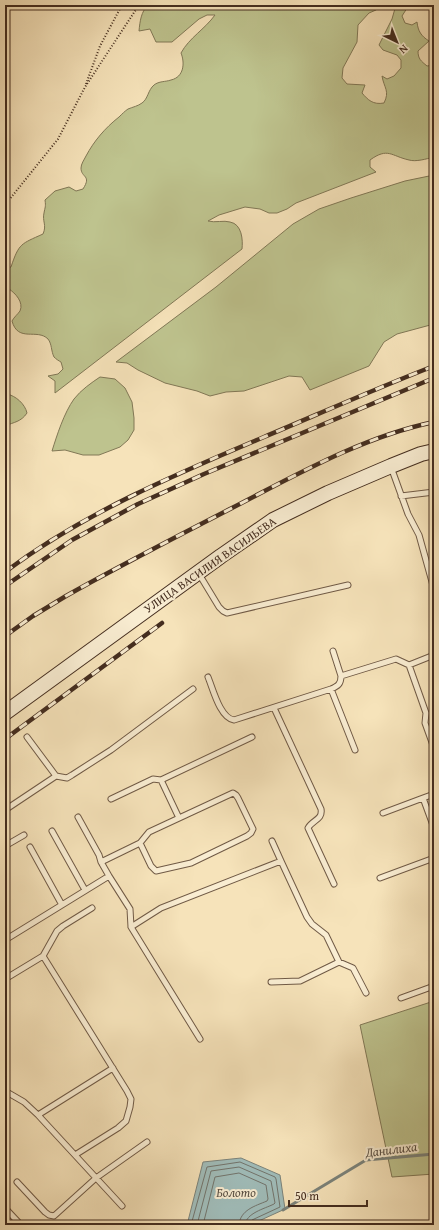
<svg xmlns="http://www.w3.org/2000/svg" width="439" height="1230" viewBox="0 0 439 1230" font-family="'Gentium Book Plus',serif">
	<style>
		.green { fill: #bec38e; stroke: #817856 }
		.water { fill: #a0bcb9; stroke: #7b837b }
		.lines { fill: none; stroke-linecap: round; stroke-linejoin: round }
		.shore { stroke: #72746c; stroke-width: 1 }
		.stream { stroke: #7b837b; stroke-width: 3 }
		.lane-casing { stroke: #705a46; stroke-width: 7 }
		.secondary-casing { stroke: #442d1f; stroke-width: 16 }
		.path { stroke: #442d1f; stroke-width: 2; stroke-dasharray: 1 2; stroke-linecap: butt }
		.lane { stroke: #f9edd2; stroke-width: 5 }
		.secondary { stroke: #f9edd2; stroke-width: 14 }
		.rail-casing { stroke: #442d1f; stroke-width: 4.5 }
		.rail { stroke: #f9edd2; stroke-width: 3; stroke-dasharray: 9; stroke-linecap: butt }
		.labels { text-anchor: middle; stroke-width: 4; stroke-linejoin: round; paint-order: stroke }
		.street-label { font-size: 12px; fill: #442d1f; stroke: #f9edd2 }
		.water-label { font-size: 13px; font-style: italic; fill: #5b5146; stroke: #f9edd2 }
	</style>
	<rect width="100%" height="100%" fill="#f6e3ba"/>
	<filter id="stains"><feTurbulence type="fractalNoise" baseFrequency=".005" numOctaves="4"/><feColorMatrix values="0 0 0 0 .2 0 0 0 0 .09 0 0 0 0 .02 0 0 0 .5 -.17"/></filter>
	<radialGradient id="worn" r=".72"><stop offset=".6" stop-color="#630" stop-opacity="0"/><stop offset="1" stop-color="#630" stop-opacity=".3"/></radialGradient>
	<!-- green -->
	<path class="green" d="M148,5H382L376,10L369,13L358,25L357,42L343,68L342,78L347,84L365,85L362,93C368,100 373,105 384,103C390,91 384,88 382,76L387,79L394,76L401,68V60L397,55L383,50L379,45L392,19L396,5H409L402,16L405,23L412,25L417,22C418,31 421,36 429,41L418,51C418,59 421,61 427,66L434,65V157C426,159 416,162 409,160C391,156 388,147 370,160V167L376,172L296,203L287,209L277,213H269L260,209L245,207L219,215L208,221C215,223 224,220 230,222C242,224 243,240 242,249L55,393V381L48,376L58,374L63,369L61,362C59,361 56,359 54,357C51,351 52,344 48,339C37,328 18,343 12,321C14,317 18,314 20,311C24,302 15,293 9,289H5V269L11,267C19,243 21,244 43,234C47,225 42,221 44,213C45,207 46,207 45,200L55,191L69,187L76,191L83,189C92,175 81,178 81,168C81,164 84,160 86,156C94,141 105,128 119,117C122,114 125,111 128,109C133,107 138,106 142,103C148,99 148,90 154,85C159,81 165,82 171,80C184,77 185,63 181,53C189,38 205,29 215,15H207L199,19L172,42H156L150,29L139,31C140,21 141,12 148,5Z
		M434,175V324L397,334L384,342L369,366L310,390L302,377L289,376L244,391L226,392L210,396L197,391L165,383L138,370L127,363L116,362L216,287L293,224L319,209L351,198L405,181Z
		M100,377L115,379L125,388L132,402L134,418V430L128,440L120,447L99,455H83L65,450L52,451C57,435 64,413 74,399C81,390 91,383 100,377Z
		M7,394C16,396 25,404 27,413C21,422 14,422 5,426V395Z
		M434,1001V1174L392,1177L360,1025Z"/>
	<!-- water -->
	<path class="water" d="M241,1158L280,1175L285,1209L250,1225H187L203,1162Z"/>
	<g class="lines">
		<!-- shore -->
		<path class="shore" d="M191,1225L207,1167L240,1162L275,1177L276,1179L280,1207L252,1220L251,1222L250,1225
			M197,1225L211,1171L239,1167L271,1181L275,1203L274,1204C264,1209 246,1213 245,1225
			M203,1225L215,1177L239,1173L266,1185L268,1199L267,1201C255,1206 240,1210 239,1225"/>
		<!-- stream -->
		<path class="stream" d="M283,1210L366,1160L434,1154"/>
		<defs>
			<path id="lane" d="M391,467L408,514L419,535L434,589
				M401,496L434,492
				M199,574L219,607L223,611L227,613L348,585
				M333,651L341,676
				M409,665L426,713L425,723L434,748
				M208,677C213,689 220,718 234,720L331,689C338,686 341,684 341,676L396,659L409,665L434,655
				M331,689L355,750
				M274,708L321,809C323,820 312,820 308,828L334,884
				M27,737L56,776
				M434,794L423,798L434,828
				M111,799L153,779L161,780
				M5,810L56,776L67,778L72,775L111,750L193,689
				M383,813L423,798
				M78,817L99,855L101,862
				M179,818L161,780L252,737
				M52,831L85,890
				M272,841L281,861
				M5,846L24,835
				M30,847L62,905
				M109,876L101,862L140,843L151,866L156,871L191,863L247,836L251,833L253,829L238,798L236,795L233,793L149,832L140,843
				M380,878L434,858
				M131,927L161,908L281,861L307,917L312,924L326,935L339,962L353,968L366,993
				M5,940L109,876L130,909L131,927L200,1039
				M43,956L57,931L63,926L92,908
				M5,979L43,956L127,1091L131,1099L130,1107L126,1121L118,1128L75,1155
				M271,982L300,981L339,962
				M401,998L434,986
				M5,1091L24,1102L38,1115L122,1206
				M38,1115L113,1068
				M17,1182L45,1212L49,1215L54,1216L96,1178L147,1142
				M5,1208L21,1225"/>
			<path id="secondary" d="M5,713L221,556L273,520L328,493L391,466L421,454L434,451"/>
		</defs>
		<!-- lane casing -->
		<use href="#lane" class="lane-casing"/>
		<!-- secondary casing -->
		<use href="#secondary" class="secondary-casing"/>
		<!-- path -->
		<path class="path" d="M86,84L100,46L122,5
			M5,205L58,139L85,87L139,5"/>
		<!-- lane -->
		<use href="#lane" class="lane"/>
		<!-- secondary -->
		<use href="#secondary" class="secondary"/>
		<defs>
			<path id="rail" d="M5,572C84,513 174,475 264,437C321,413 377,388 434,366
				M5,586L72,540L138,504L204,474L434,378
				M5,636L33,616L66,596C121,565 176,537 232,508C296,475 362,437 434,422
				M5,739L162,623"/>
		</defs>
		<!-- rail casing -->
		<use href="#rail" class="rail-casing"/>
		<!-- rail -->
		<use href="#rail" class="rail"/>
	</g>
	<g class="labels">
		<!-- street labels -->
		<g class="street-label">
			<text transform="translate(210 565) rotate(-35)" y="4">УЛИЦА ВАСИЛИЯ ВАСИЛЬЕВА</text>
		</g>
		<!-- water labels -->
		<g class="water-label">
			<text transform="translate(391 1149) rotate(-7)" y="5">Данилиха</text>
			<text x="236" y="1197">Болото</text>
		</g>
	</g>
	<!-- margin -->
	<rect width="439" height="1230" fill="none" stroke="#f6e3ba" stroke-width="20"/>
	<rect x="6" y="6" width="427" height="1218" fill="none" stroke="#442d1f" stroke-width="2"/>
	<rect x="10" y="10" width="419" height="1210" fill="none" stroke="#442d1f"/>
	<!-- north arrow -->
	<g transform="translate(397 42) rotate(137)" stroke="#f9edd2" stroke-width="3" paint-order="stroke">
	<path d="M0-3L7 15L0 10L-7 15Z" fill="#442d1f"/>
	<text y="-6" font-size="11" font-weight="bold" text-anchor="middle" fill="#442d1f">N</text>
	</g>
	<!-- scale -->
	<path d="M289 1200v6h78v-6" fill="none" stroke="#442d1f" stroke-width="2"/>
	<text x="295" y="1200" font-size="12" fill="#442d1f" stroke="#f9edd2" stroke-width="3" paint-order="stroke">50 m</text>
	<rect width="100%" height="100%" filter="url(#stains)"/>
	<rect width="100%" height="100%" fill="url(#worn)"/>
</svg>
